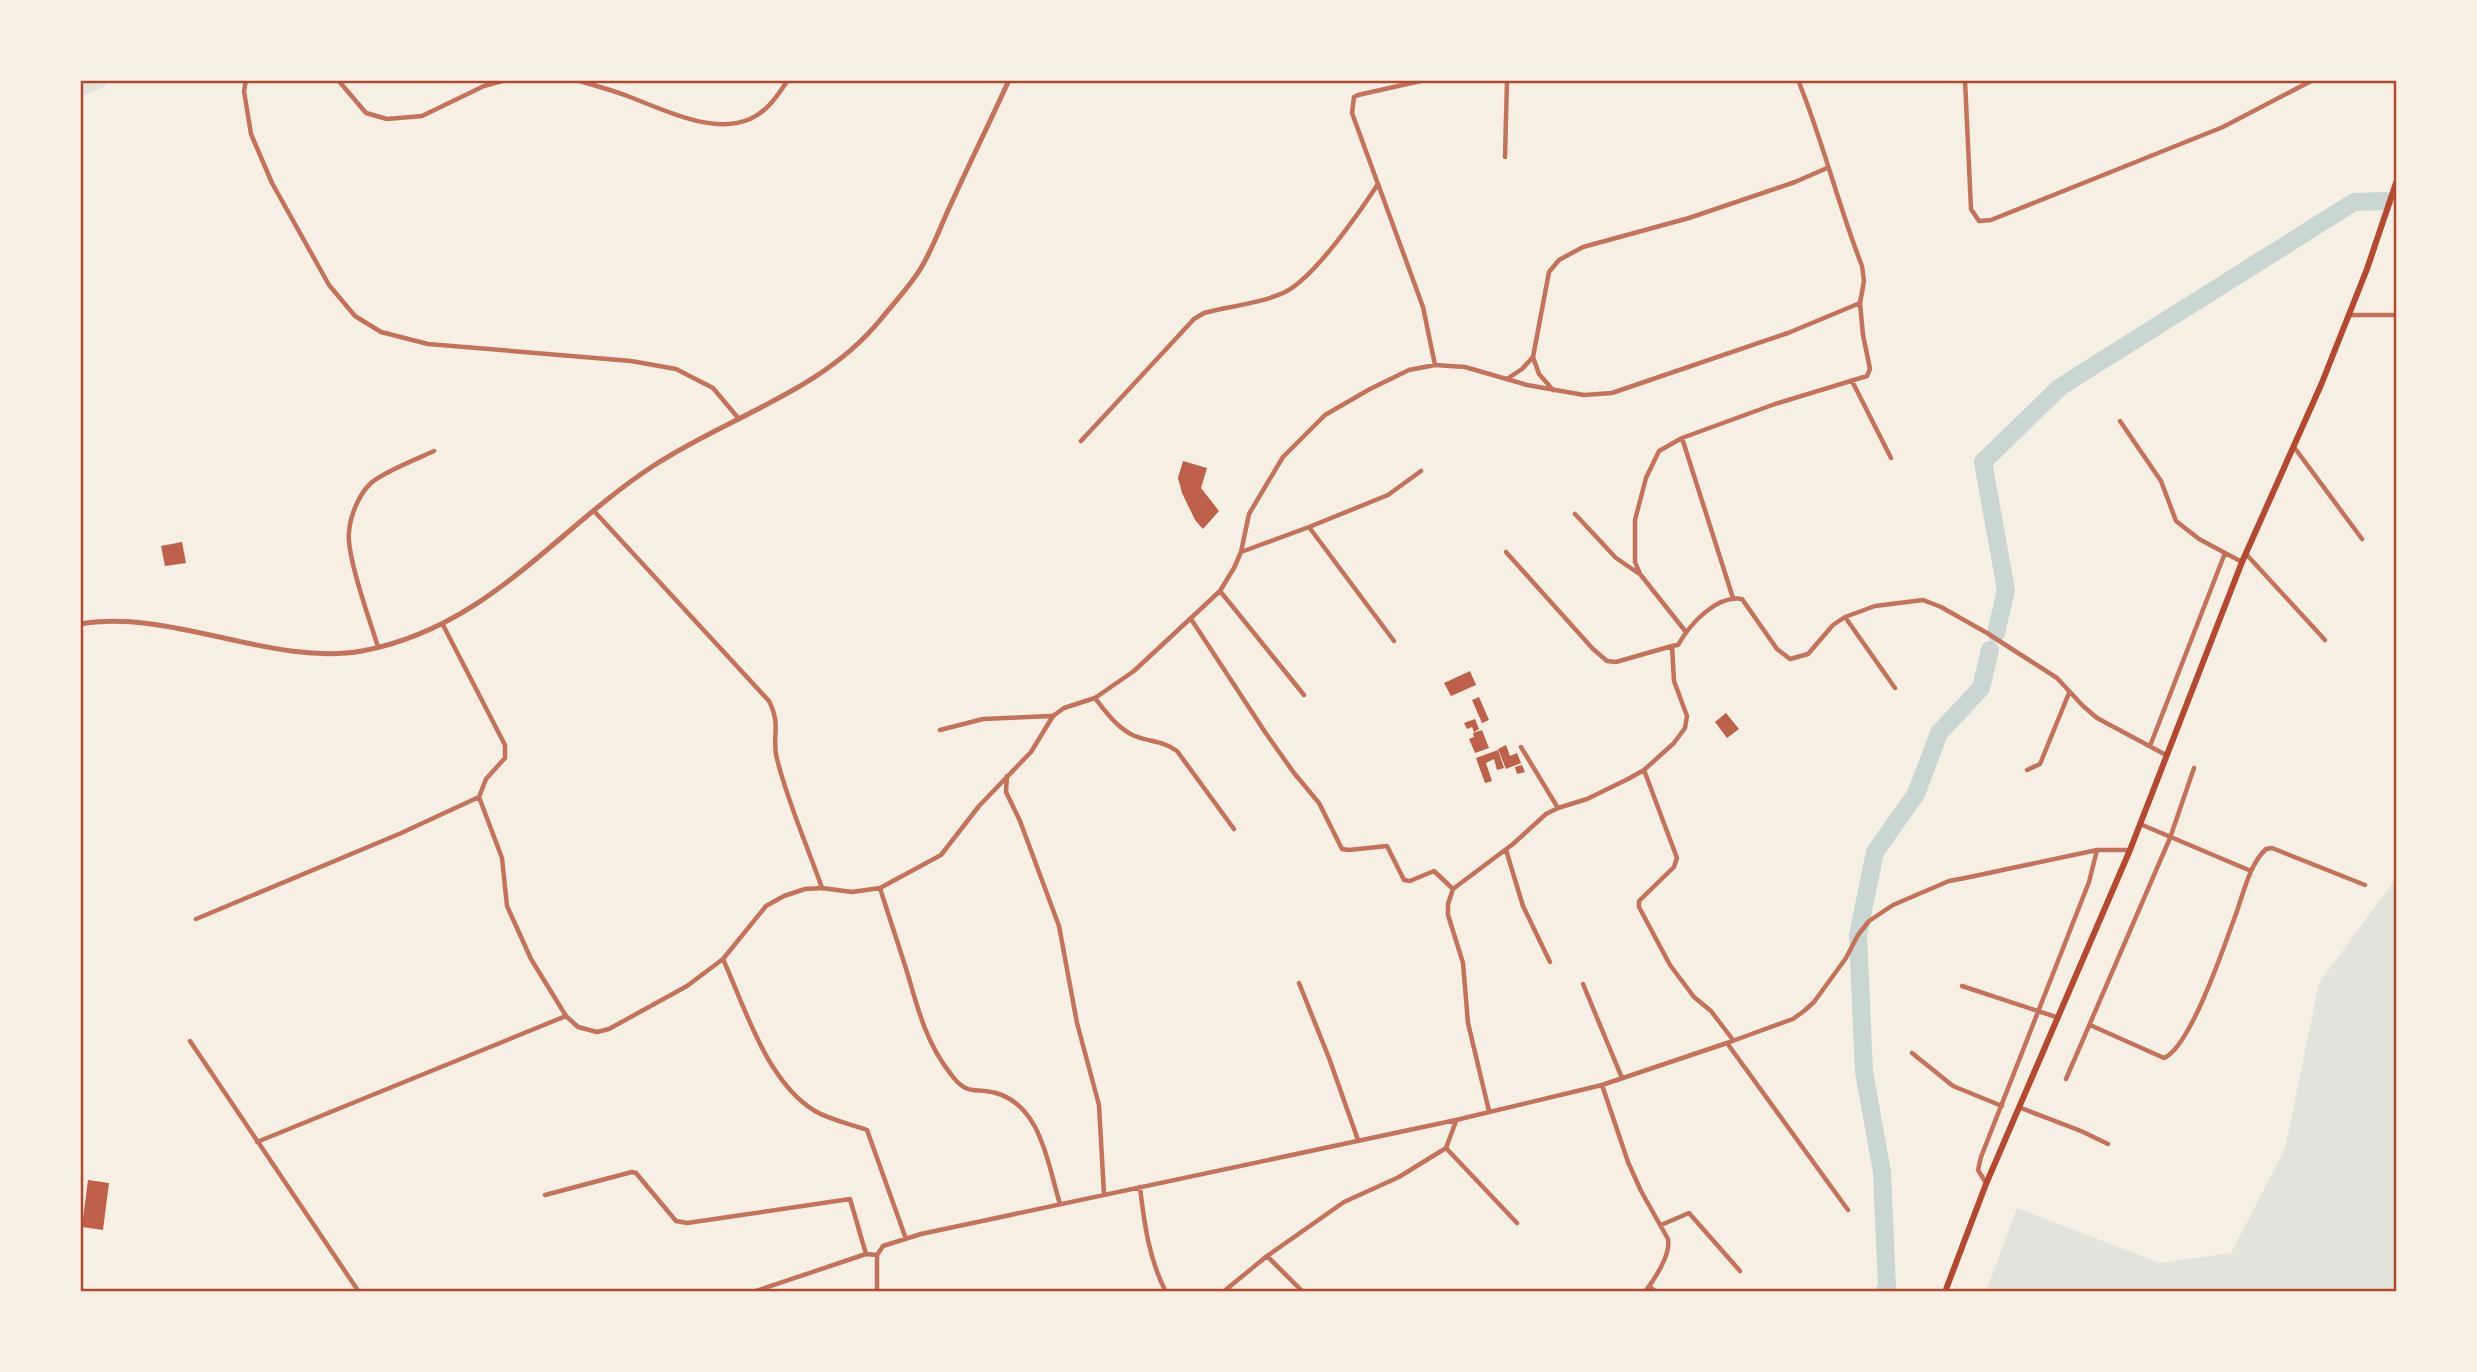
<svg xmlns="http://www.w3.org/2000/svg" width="2477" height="1372" viewBox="0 0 2477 1372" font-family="Signika,sans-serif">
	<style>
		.green { fill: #e2e4dc }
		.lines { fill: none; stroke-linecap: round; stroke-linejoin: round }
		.river { stroke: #c9d6d2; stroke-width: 18 }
		.building { fill: #bf614a }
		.minor { stroke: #c5725c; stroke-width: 4.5 }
		.tertiary { stroke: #c5725c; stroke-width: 5 }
		.secondary { stroke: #b5482f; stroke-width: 6 }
		.neatline { fill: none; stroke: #b5482f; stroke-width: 2.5 }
	</style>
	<rect width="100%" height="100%" fill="#f6efe4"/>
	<!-- green -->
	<path class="green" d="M81,80H108V81L106,86L81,96Z
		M2396,878V1291H1986L2017,1208L2160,1263L2231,1253L2285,1149L2319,983Z"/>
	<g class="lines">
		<!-- river -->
		<path class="river" d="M1996,633L2006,590L1983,462L2060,387L2354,202L2385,201
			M1884,1292L1887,1287L1882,1172L1864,1072L1858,935L1875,852L1916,794L1939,733L1981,688L1990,650"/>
	</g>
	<!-- building -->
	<path class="building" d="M1183,461L1207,468L1201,488L1219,511L1203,529L1195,520L1182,493L1178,478Z
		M182,542L186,563L165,566L161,546Z
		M1470,671L1476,685L1451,696L1444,683Z
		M1479,697L1489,720L1482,723L1472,700Z
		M1726,713L1739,729L1727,738L1715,722Z
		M1475,719L1479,729L1474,732L1472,727L1467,729L1464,723Z
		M1482,730L1489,748L1475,753L1469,739L1474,737L1473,733Z
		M1506,745L1510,756L1517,753L1521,763L1506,769L1498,749Z
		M1498,750L1504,768L1497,770L1494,759L1486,763L1492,781L1485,783L1476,758Z
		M1522,765L1525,772L1517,774L1515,767Z
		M88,1180L109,1183L103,1230L82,1227Z"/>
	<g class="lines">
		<!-- minor -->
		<path class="minor" d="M246,80L244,91L251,134L272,183L329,285L355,316L381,332L428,344L631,361L676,369L713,388L739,419
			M338,80L366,113L387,119L422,116L484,86L506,80
			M577,80C595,86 613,90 630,97C664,110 713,135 750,119C768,111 777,96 788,80
			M1425,80L1358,95L1354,97L1352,113L1423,307L1435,365
			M1965,80L1971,209L1979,221L1991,220L2223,127L2313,80
			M1505,157L1507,80
			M2349,315H2396
			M1507,379L1522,369L1533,357
			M1852,381L1891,458
			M1553,390L1539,374L1533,357L1549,272L1559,260L1583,247L1689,218L1795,182L1827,168
			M2120,421L2161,481L2176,521L2199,539L2242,562
			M1682,438L1733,598
			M1081,441L1194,319L1204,313C1229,306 1265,303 1287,291C1316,275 1359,213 1378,184
			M2294,447L2362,539
			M594,511L769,701C782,727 771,736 777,759C788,803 807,845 822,888
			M1575,514L1616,558L1638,573
			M1309,527L1388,495L1421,471
			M1241,552L1309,527L1394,641
			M1506,552L1593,649L1607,661L1616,662L1672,646
			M2246,554L2325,640
			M1220,591L1304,695
			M1845,617L1895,688
			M1191,619L1265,732L1294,773L1319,803L1342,849L1349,850L1387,846L1404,880L1410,881L1434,871L1453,889
			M443,625L505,745V758L486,779L479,797L502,858L507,906L531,959L566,1016L578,1027L597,1032L609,1029L687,986L723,959L766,906L784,896L805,889L822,888L852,892L880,888L941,855L979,806L1031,752L1053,716L1064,708L1095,698L1134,671L1220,591L1234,568L1241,552L1249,514L1265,487L1283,457L1325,415L1370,389L1409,370L1435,365L1465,367L1527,385L1584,395L1612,393L1788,333L1860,303L1864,281L1862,266C1838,205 1823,141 1798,80
			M1686,632L1640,574L1635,562V520L1646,478L1659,451L1682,438L1775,404L1867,376L1870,369L1863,335L1860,303
			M378,647C370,621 346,554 349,532C350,516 359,494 371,483C383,472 417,459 434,451
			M1095,698C1106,712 1118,729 1135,736C1150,742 1164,741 1177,751L1234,829
			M940,730L983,719L1052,716
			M2150,746L2225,553
			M1521,747L1558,808
			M1644,770L1677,858L1674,867L1639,901V907L1670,965L1694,997L1711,1011L1733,1040
			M2027,770L2040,764L2069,693
			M1007,776L1006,792L1020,821L1059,926L1077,1023L1099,1105L1104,1194
			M2140,824L2251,871
			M1506,850L1523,906L1550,962
			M880,888C889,917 899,946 908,975C918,1010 927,1044 950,1073C967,1097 974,1087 996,1093C1042,1106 1048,1166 1060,1204
			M196,919L399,834L479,797
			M723,959C745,1008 767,1082 815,1111C830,1120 851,1124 867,1130L906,1239
			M1299,983L1329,1058L1358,1140
			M1583,984L1622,1078
			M1962,986L2056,1017
			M2090,1025L2164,1058C2191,1047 2226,941 2237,911C2244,891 2250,864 2266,849L2272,848L2365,885
			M190,1041L359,1292
			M1727,1043L1848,1210
			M1912,1053L1953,1086L2002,1106
			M2066,1079L2170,838L2194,768
			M1602,1085L1628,1162L1641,1191L1668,1239C1671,1255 1655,1278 1645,1292
			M2021,1108L2081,1131L2108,1144
			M1489,1111L1468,1023L1463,963L1448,915V904L1453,889L1513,844L1546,814L1558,808L1587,799L1628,779L1644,770L1674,743L1685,728L1687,716L1674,681L1672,646L1678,645C1690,624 1716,595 1742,599L1777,649L1790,659L1808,654L1833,625L1845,617L1875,606L1923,600L1941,607L1987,633L2057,678L2083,706L2097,718L2166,755
			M257,1142L566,1016
			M1446,1148L1517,1223
			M1986,1183L1978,1170L1981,1157L2089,882L2097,850
			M1140,1187C1144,1222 1149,1260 1166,1292
			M545,1195L632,1172L636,1173L676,1221L687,1223L850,1199L866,1254
			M1661,1225L1689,1213L1740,1271
			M1267,1256L1303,1292
			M1649,1286L1656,1292
			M753,1292L866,1254L877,1255
			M877,1292V1255L883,1246L921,1234L1456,1120L1602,1085L1727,1043L1793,1019L1804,1011L1814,1002L1846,958L1858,935L1869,921L1893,905L1949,881L1965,878L2097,850H2130
			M1223,1292L1267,1256L1344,1202L1399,1177L1446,1148L1456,1121"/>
		<!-- tertiary -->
		<path class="tertiary" d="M80,624C170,608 273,667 362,651C487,628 554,531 653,466C729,416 822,392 881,319C894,303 910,286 921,268C933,248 941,225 951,204C970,162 990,122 1009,80"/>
		<!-- secondary -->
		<path class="secondary" d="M1945,1292L1986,1184L2130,850L2242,562L2321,385L2367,269L2396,183"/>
	</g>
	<!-- border -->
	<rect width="2477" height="1372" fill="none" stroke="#f6efe4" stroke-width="164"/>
	<rect x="82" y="82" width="2313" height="1208" class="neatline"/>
</svg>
